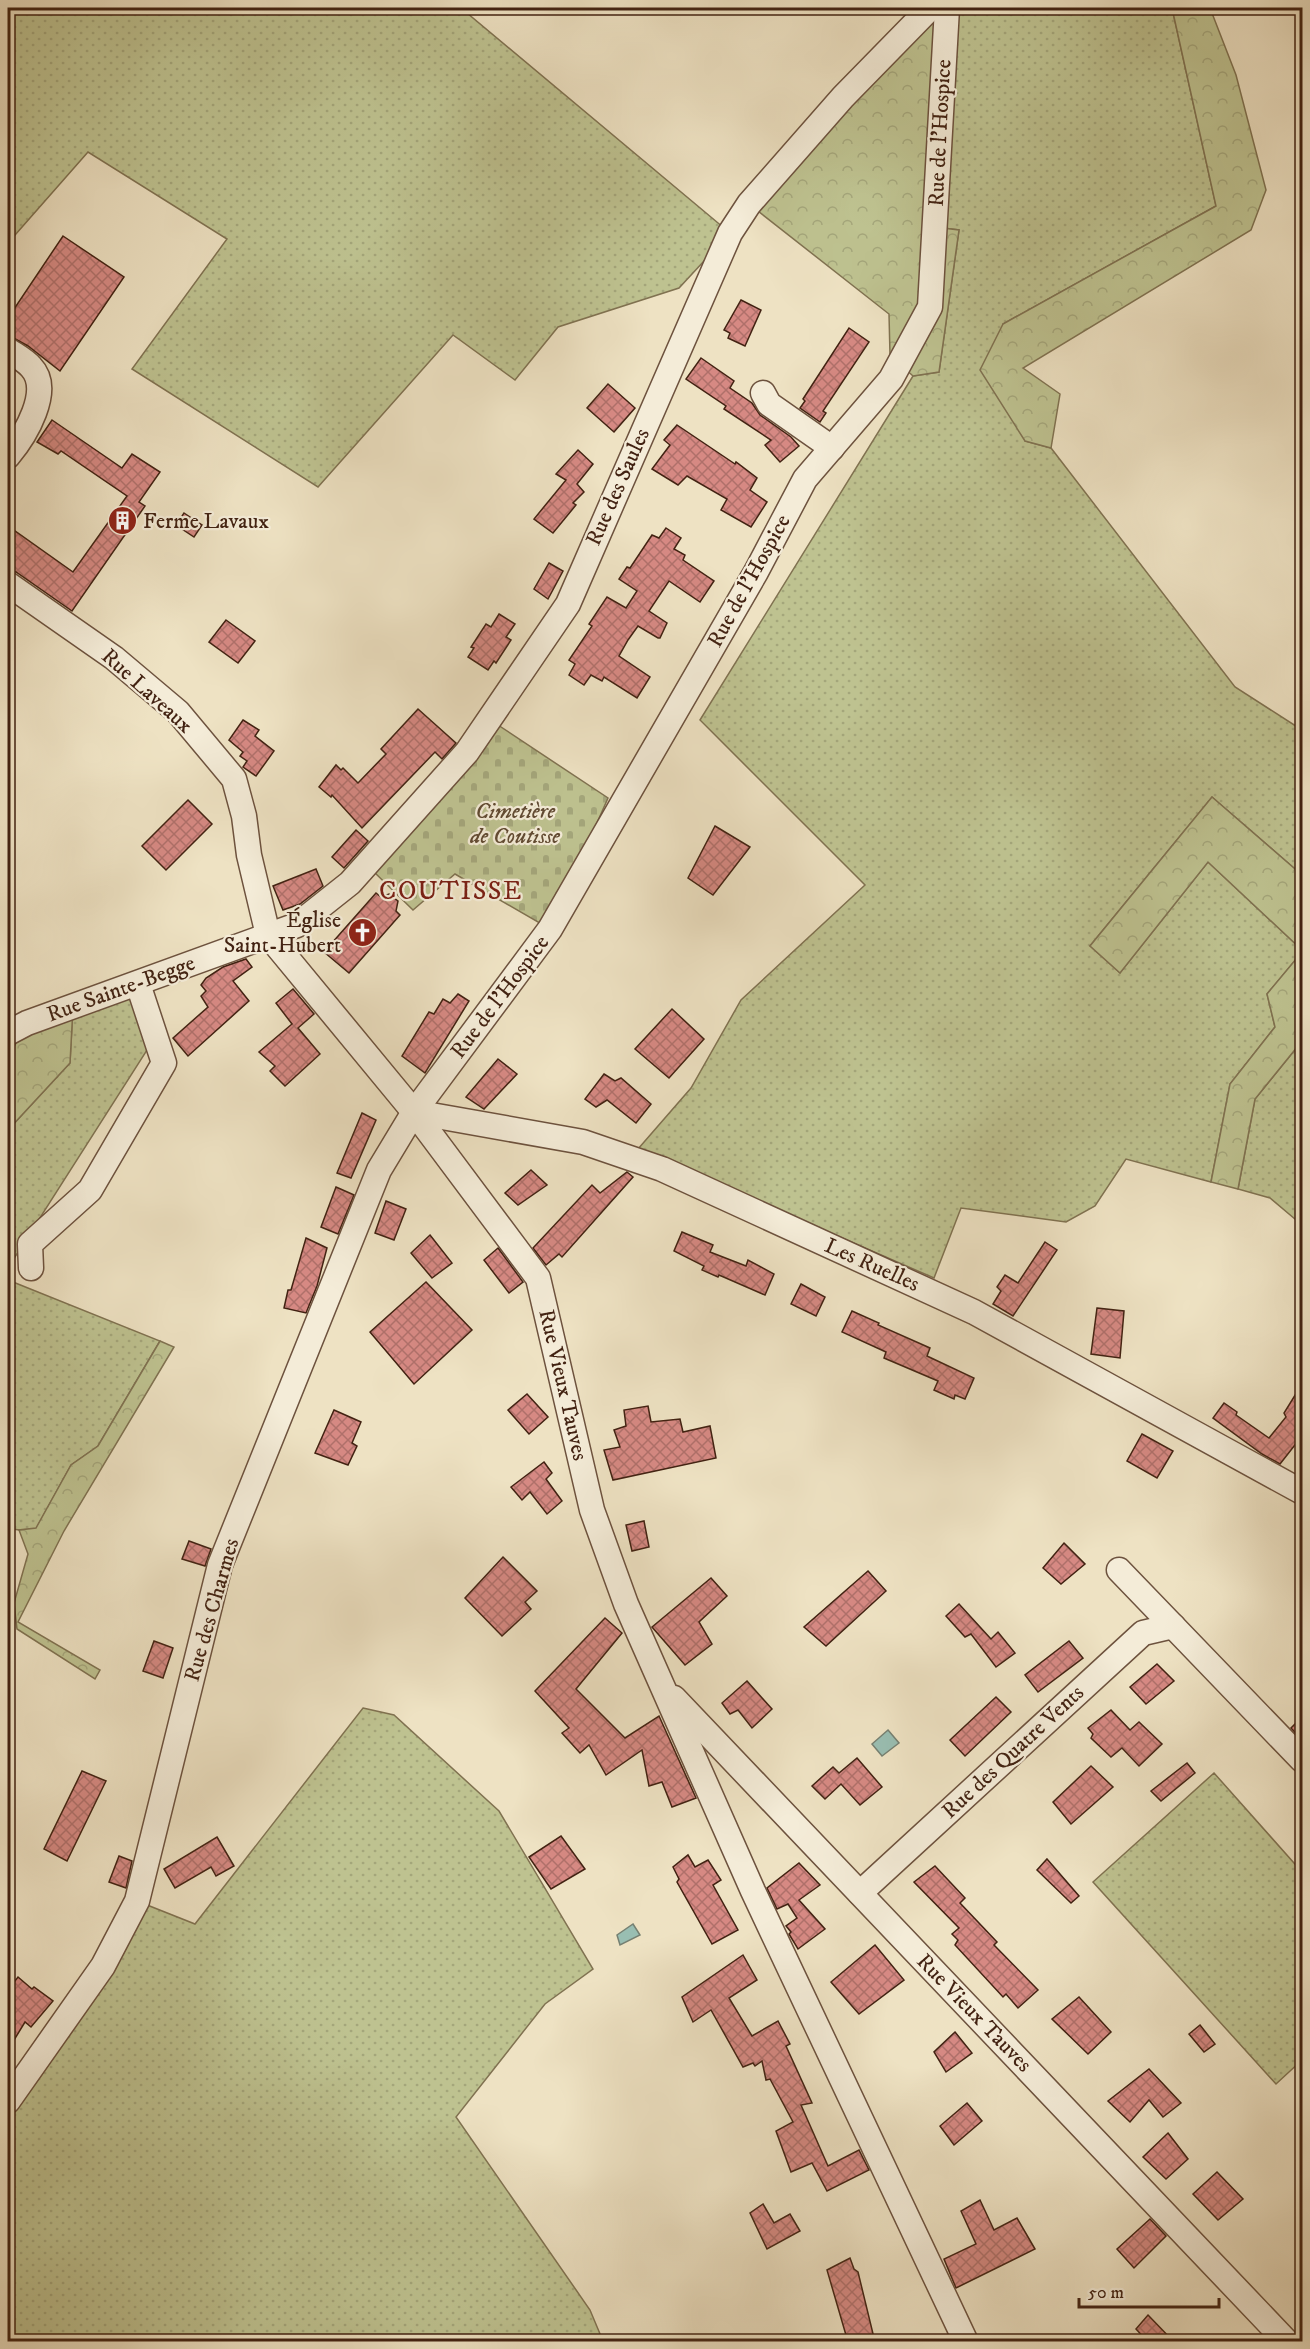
<svg xmlns="http://www.w3.org/2000/svg" width="1310" height="2349" font-family="'IM FELL DW Pica',serif">
  <defs>
    <pattern id="grass-dots" width="8" height="8" patternUnits="userSpaceOnUse" patternTransform="scale(1.5)"><rect width="8" height="8" fill="#bec290"/><path d="M2 2h.1M6 6h.1" fill="none" stroke="#a4a67b" stroke-width="1.8" stroke-linecap="round"/></pattern>
    <pattern id="forest-crowns" width="20" height="18" patternUnits="userSpaceOnUse" patternTransform="scale(1.5)"><rect width="20" height="18" fill="#bec290"/><path d="M2 6a3 3 0 1 1 6 0M12 15a3 3 0 1 1 6 0" fill="none" stroke="#a4a67b"/></pattern>
    <pattern id="cemetery-stones" width="16" height="16" patternUnits="userSpaceOnUse" patternTransform="scale(1.5)"><rect width="16" height="16" fill="#bec290"/><path d="M2 7V4a2 2 0 0 1 4 0v3zM10 15v-3a2 2 0 0 1 4 0v3z" fill="#a4a67b"/></pattern>
    <pattern id="building-cross-hatch" width="8" height="8" patternUnits="userSpaceOnUse" patternTransform="scale(1.5)"><rect width="8" height="8" fill="#d68983"/><path d="M0 0l8 8M0 8l8-8" fill="none" stroke="#af706a"/></pattern>
  </defs>
  <rect width="100%" height="100%" fill="#eee2c3"/>
  <filter id="stains"><feTurbulence type="fractalNoise" baseFrequency=".00333" numOctaves="4"/><feColorMatrix values="0 0 0 0 .2 0 0 0 0 .09 0 0 0 0 .02 0 0 0 .5 -.17"/></filter>
  <radialGradient id="worn" r=".72"><stop offset=".6" stop-color="#630" stop-opacity="0"/><stop offset="1" stop-color="#630" stop-opacity=".3"/></radialGradient>
  <g fill="url(#grass-dots)" stroke="#807251" stroke-width="1.5">
    <path d="M8,8H461L730,233L679,288L558,327L515,380L453,335L318,487L132,369L227,239L88,152L8,243Z"/>
    <path d="M947,8H1172L1216,206L1003,324L1025,441L1051,448L1235,687L1302,730V875L1212,797L1090,946L1120,973L1208,862L1302,950V952L1267,994L1275,1027L1230,1084L1211,1182L1126,1159L1095,1206L1066,1222L961,1208L934,1278L638,1149L691,1088L741,1000L865,885L700,720L913,376L939,372L959,230L934,227Z"/>
    <path d="M129,986L149,1047L8,1268V1130L70,1063L73,1007Z"/>
    <path d="M1302,1041V1225L1270,1198L1238,1189L1255,1099Z"/>
    <path d="M8,1280L160,1341L98,1446L71,1465L36,1529L19,1530L8,1528Z"/>
    <path d="M363,1708L394,1715L499,1811L593,1969L545,2004L456,2117L590,2310L603,2341L8,2342V2101L137,1901L195,1924Z"/>
    <path d="M1214,1773L1302,1872V2060L1276,2084L1093,1882Z"/>
  </g>
  <g fill="url(#forest-crowns)" stroke="#807251" stroke-width="1.5">
    <path d="M940,8L935,227L959,230L939,372L913,376L890,355L889,314L749,204Z"/>
    <path d="M1172,8H1210L1236,75L1266,190L1251,230L1023,368L1060,394L1051,448L1025,441L980,370L1003,324L1216,206Z"/>
    <path d="M1212,797L1302,875V950L1208,862L1120,973L1090,946Z"/>
    <path d="M1302,952V1041L1255,1099L1238,1189L1211,1182L1230,1084L1275,1027L1267,994Z"/>
    <path d="M73,1007L70,1063L8,1130V1058L27,1023Z"/>
    <path d="M160,1341L174,1347L64,1531L18,1622L100,1670L95,1679L17,1629L14,1603L28,1554L19,1530L36,1528L71,1465L98,1446Z"/>
  </g>
  <path fill="url(#cemetery-stones)" stroke="#807251" stroke-width="1.5" d="M498,725L608,798L550,929L455,874L413,910L372,870Z"/>
  <g fill="#99beb2" stroke="#768072" stroke-width="1.5">
    <path d="M888,1730L899,1743L882,1756L872,1744Z"/>
    <path d="M633,1924L640,1935L620,1945L617,1935Z"/>
  </g>
  <g fill="url(#building-cross-hatch)" stroke="#422212" stroke-width="1.5">
    <path d="M63,236L124,277L60,371L28,346L8,335V318Z"/>
    <path d="M741,300L761,310L745,346L728,338L730,333L724,330Z"/>
    <path d="M849,328L869,342L823,411L826,413L820,422L800,408L805,401L803,399Z"/>
    <path d="M701,358L734,381L730,388L752,403L760,415L791,437L799,446L780,462L765,445L771,440L724,409L726,406L686,379Z"/>
    <path d="M608,384L635,408L614,432L587,408Z"/>
    <path d="M52,420L122,468L132,454L160,472L139,502L145,506L72,611L16,572L8,570V526L73,572L127,496L61,451L58,454L37,442Z"/>
    <path d="M677,425L735,464L736,462L757,478L750,490L767,502L751,527L721,510L727,499L687,476L678,485L652,469L670,445L664,440Z"/>
    <path d="M578,450L593,464L577,484L584,492L573,503L576,505L553,533L534,519L566,480L556,474Z"/>
    <path d="M184,513L202,525L194,537L176,525Z"/>
    <path d="M666,528L681,538L674,549L685,555L683,560L714,581L700,602L669,581L649,611L667,623L660,638H658L638,626L628,640L619,656L650,677L637,698L604,677L602,681L591,675L584,685L569,675L575,664L569,660L592,626L589,624L607,597L626,608L637,591L619,579L627,567L630,568L652,535L659,538Z"/>
    <path d="M549,563L563,571L548,599L534,589Z"/>
    <path d="M499,614L515,624L506,637L511,640L496,663L494,661L488,670L468,657L474,648L471,647L486,624L491,627Z"/>
    <path d="M226,620L255,641L238,663L209,642Z"/>
    <path d="M418,709L456,743L442,759L435,752L362,828L332,795L331,797L319,787L336,765L341,770L343,768L358,783L386,754L381,749Z"/>
    <path d="M243,720L259,730L255,736L274,751L256,776L243,767L247,761L240,756L243,752L229,740Z"/>
    <path d="M188,800L212,824L166,870L142,846Z"/>
    <path d="M715,826L750,847L713,895L688,878Z"/>
    <path d="M356,830L368,841L344,868L332,857Z"/>
    <path d="M316,869L323,886L300,904L283,910L273,886Z"/>
    <path d="M376,893L381,897L389,894L398,901L396,911L400,915L349,973L324,952Z"/>
    <path d="M246,959L252,967L233,981L249,1001L188,1056L173,1038L208,1007L201,996L206,991L201,985L206,978L223,967Z"/>
    <path d="M293,989L314,1014L298,1028L320,1054L285,1086L270,1071L275,1066L259,1052L292,1024L276,1003Z"/>
    <path d="M458,994L469,1001L425,1073L402,1056L429,1012L434,1014L443,999L450,1003Z"/>
    <path d="M672,1009L704,1039L669,1078L635,1049Z"/>
    <path d="M498,1059L517,1074L484,1109L466,1097Z"/>
    <path d="M604,1074L615,1081L621,1078L651,1104L636,1123L607,1100L596,1107L585,1099Z"/>
    <path d="M362,1113L376,1120L351,1178L337,1173Z"/>
    <path d="M531,1170L547,1185L518,1205L505,1193Z"/>
    <path d="M627,1172L633,1177L562,1257L559,1254L546,1265L533,1248L592,1185L600,1193Z"/>
    <path d="M336,1187L354,1195L338,1234L321,1227Z"/>
    <path d="M386,1201L406,1209L394,1240L375,1233Z"/>
    <path d="M682,1232L713,1245L710,1252L746,1266L748,1260L774,1274L765,1295L719,1275L718,1277L702,1270L704,1266L674,1251Z"/>
    <path d="M430,1235L452,1263L432,1278L411,1253Z"/>
    <path d="M306,1238L327,1248L317,1286L306,1313L284,1308L288,1290H291Z"/>
    <path d="M1045,1242L1057,1250L1013,1316L993,1304L1001,1291L997,1287L1005,1275L1018,1283Z"/>
    <path d="M498,1248L523,1282L509,1293L484,1260Z"/>
    <path d="M426,1282L472,1330L414,1384L370,1332Z"/>
    <path d="M801,1284L825,1297L816,1316L791,1304Z"/>
    <path d="M1097,1308L1124,1311L1120,1358L1091,1354Z"/>
    <path d="M852,1311L879,1323L878,1325L930,1348L927,1356L974,1378L965,1399L955,1395L954,1399L934,1390L938,1381L884,1358L886,1352L842,1332Z"/>
    <path d="M1302,1384V1436L1280,1464L1262,1454L1213,1418L1224,1403L1237,1412L1236,1415L1269,1438L1286,1417L1284,1413Z"/>
    <path d="M527,1394L548,1417L529,1434L508,1410Z"/>
    <path d="M648,1406L651,1422L680,1419L683,1432L710,1426L716,1458L613,1480L604,1450L620,1447L614,1430L626,1426L624,1410Z"/>
    <path d="M334,1410L361,1422L352,1443L357,1446L348,1465L315,1453Z"/>
    <path d="M1142,1434L1173,1451L1157,1478L1127,1461Z"/>
    <path d="M544,1462L552,1473L546,1479L562,1501L547,1514L530,1492L522,1500L511,1487Z"/>
    <path d="M644,1521L649,1547L632,1551L626,1525Z"/>
    <path d="M189,1541L211,1549L205,1566L182,1559Z"/>
    <path d="M1064,1543L1085,1564L1061,1584L1043,1568Z"/>
    <path d="M503,1557L537,1591L525,1602L531,1609L502,1636L465,1598Z"/>
    <path d="M868,1571L886,1591L826,1646L804,1627Z"/>
    <path d="M711,1578L727,1596L699,1622L712,1644L685,1665L652,1627Z"/>
    <path d="M959,1604L991,1639L998,1632L1015,1653L996,1667L971,1634L965,1637L946,1616Z"/>
    <path d="M605,1618L622,1633L576,1689L625,1738L659,1716L696,1798L672,1807L662,1782L649,1786L642,1750L606,1775L589,1745L580,1753L562,1733L569,1728L535,1691Z"/>
    <path d="M154,1641L173,1648L163,1678L143,1671Z"/>
    <path d="M1069,1641L1083,1658L1038,1692L1025,1675Z"/>
    <path d="M1157,1664L1174,1681L1146,1704L1130,1687Z"/>
    <path d="M747,1681L772,1709L752,1728L738,1710L730,1714L722,1703Z"/>
    <path d="M996,1697L1011,1712L965,1756L950,1740Z"/>
    <path d="M1111,1710L1130,1730L1139,1722L1162,1744L1139,1766L1122,1748L1111,1757L1091,1738L1093,1734L1088,1728Z"/>
    <path d="M1302,1717V1740L1291,1728Z"/>
    <path d="M857,1758L882,1787L860,1805L841,1784L825,1799L812,1786L833,1767L839,1773Z"/>
    <path d="M1187,1763L1195,1773L1161,1801L1151,1791Z"/>
    <path d="M1091,1766L1113,1787L1071,1824L1053,1802Z"/>
    <path d="M82,1771L106,1781L67,1861L44,1849Z"/>
    <path d="M561,1836L585,1869L551,1889L529,1857Z"/>
    <path d="M217,1837L234,1866L216,1876L211,1867L175,1888L164,1869Z"/>
    <path d="M688,1855L695,1867L708,1860L721,1880L713,1885L738,1930L712,1944L677,1882L679,1879L673,1867Z"/>
    <path d="M119,1856L132,1861L126,1888L109,1882Z"/>
    <path d="M1047,1859L1079,1896L1071,1903L1037,1870Z"/>
    <path d="M799,1863L820,1885L799,1900L825,1929L798,1949L789,1934L791,1932L786,1926L797,1918L788,1904L777,1909L767,1888Z"/>
    <path d="M935,1866L965,1898L960,1903L997,1942L994,1945L1038,1990L1018,2008L1006,1994L1003,1997L955,1945L958,1940L952,1934L959,1928L914,1882Z"/>
    <path d="M875,1945L904,1980L859,2014L831,1982Z"/>
    <path d="M743,1955L757,1980L729,1998L752,2036L778,2021L790,2044L786,2046L812,2103L801,2105L828,2166L859,2150L869,2170L827,2191L812,2163L791,2172L776,2131L793,2122L770,2079L766,2080L762,2061L755,2066L753,2063L743,2067L711,2010L693,2022L682,1997Z"/>
    <path d="M18,1977L32,1989L34,1987L53,2001L31,2027L25,2022L8,2050V1990Z"/>
    <path d="M1079,1997L1111,2032L1088,2054L1052,2019Z"/>
    <path d="M1200,2025L1215,2044L1204,2052L1189,2034Z"/>
    <path d="M955,2032L972,2053L946,2072L934,2052Z"/>
    <path d="M1149,2069L1181,2103L1163,2117L1149,2100L1130,2122L1108,2101Z"/>
    <path d="M967,2103L982,2121L954,2145L940,2126Z"/>
    <path d="M1168,2133L1188,2159L1166,2179L1143,2157Z"/>
    <path d="M1217,2172L1243,2199L1218,2220L1193,2194Z"/>
    <path d="M980,2200L994,2230L1017,2218L1035,2249L956,2288L944,2259L976,2244L961,2211Z"/>
    <path d="M763,2204L774,2223L790,2214L800,2231L767,2249L750,2213Z"/>
    <path d="M1150,2219L1166,2236L1134,2268L1117,2249Z"/>
    <path d="M850,2258L854,2269L858,2272L875,2342H848L827,2270Z"/>
    <path d="M1148,2315L1174,2342H1148L1136,2329Z"/>
  </g>
  <g fill="none" stroke-linecap="round" stroke-linejoin="round">
    <defs>
      <g id="minor">
        <path d="M8,350C15,355 25,360 31,367C53,390 25,436 8,456"/>
        <path d="M763,393L769,404L832,448"/>
        <path d="M8,584L114,658L178,712L234,779L244,816L249,855L268,935L414,1112L538,1278L592,1510L626,1604L753,1891L966,2342"/>
        <path d="M8,1033L27,1023L297,925L350,883L467,752L568,604L730,233L749,204L843,97L930,8"/>
        <path d="M414,1112L583,1142L662,1169L974,1312L1302,1492"/>
        <path d="M31,1268L30,1244L90,1190L164,1063L138,984"/>
        <path d="M1119,1570L1302,1760"/>
        <path d="M674,1698L1287,2342"/>
        <path d="M860,1893L1143,1633L1173,1626"/>
        <path d="M8,2101L103,1966L137,1901L220,1565L379,1170L414,1112L550,929L756,572L805,479L891,379L930,307L947,8"/>
      </g>
    </defs>
    <use href="#minor" stroke="#6d523e" stroke-width="27"/>
    <use href="#minor" stroke="#f4ecd8" stroke-width="24"/>
  </g>
  <defs>
    <symbol id="building-disc" viewBox="-11 -11 22 22"><circle r="9.5" fill="#8f2418" stroke="#f4ecd8"/><path d="M-4-6H4V6H1V3H-1V6H-4ZM-2.5-4.3h1.7v1.8h-1.7ZM.8-4.3h1.7v1.8H.8ZM-2.5-1h1.7V.8h-1.7ZM.8-1h1.7V.8H.8Z" fill="#fff"/></symbol>
    <symbol id="church-disc" viewBox="-11 -11 22 22"><circle r="9.5" fill="#8f2418" stroke="#f4ecd8"/><path d="M-1.2-6h2.4v3.5h3.3v2.4h-3.3V6h-2.4V-.1h-3.3v-2.4h3.3Z" fill="#fff"/></symbol>
  </defs>
  <g fill-rule="evenodd">
    <use href="#building-disc" x="106" y="504" width="33" height="33"/>
    <use href="#church-disc" x="346" y="916" width="33" height="33"/>
  </g>
  <g text-anchor="middle" dominant-baseline="central" stroke-width="4.5" stroke-linejoin="round" paint-order="stroke">
    <g font-size="22" fill="#422212" stroke="#f4ecd8">
      <text transform="translate(940 133) rotate(-87)">Rue de l'Hospice</text>
      <text transform="translate(618 487) rotate(-66)">Rue des Saules</text>
      <text transform="translate(749 581) rotate(-61)">Rue de l'Hospice</text>
      <text transform="translate(147 691) rotate(42)">Rue Laveaux</text>
      <text transform="translate(121 989) rotate(-20)">Rue Sainte-Begge</text>
      <text transform="translate(500 997) rotate(-53)">Rue de l'Hospice</text>
      <text transform="translate(872 1265) rotate(24)">Les Ruelles</text>
      <text transform="translate(563 1385) rotate(77)">Rue Vieux Tauves</text>
      <text transform="translate(212 1610) rotate(-74)">Rue des Charmes</text>
      <text transform="translate(1013 1752) rotate(-43)">Rue des Quatre Vents</text>
      <text transform="translate(974 2013) rotate(46)">Rue Vieux Tauves</text>
    </g>
    <g font-size="22" fill="#422212" stroke="#f4ecd8" text-anchor="start">
      <text x="143" y="521">Ferme Lavaux</text>
      <text x="341" y="920" text-anchor="end">Église<tspan x="341" dy="25">Saint-Hubert</tspan></text>
    </g>
    <g font-size="22" font-style="italic" fill="#614a32" stroke="#f4ecd8">
      <text x="515" y="811">Cimetière<tspan x="515" dy="25">de Coutisse</tspan></text>
    </g>
    <g font-size="26" letter-spacing="1.5" fill="#7a1f14" stroke="#f4ecd8">
      <text x="451" y="891">COUTISSE</text>
    </g>
  </g>
  <rect width="1310" height="2349" fill="none" stroke="#eee2c3" stroke-width="30"/>
  <rect x="9" y="9" width="1292" height="2331" fill="none" stroke="#422212" stroke-width="3"/>
  <rect x="15" y="15" width="1280" height="2319" fill="none" stroke="#422212" stroke-width="1.5"/>
  <path d="M1079 2298v9h140v-9" fill="none" stroke="#422212" stroke-width="3"/>
  <text x="1088" y="2298" font-size="18" fill="#422212" stroke="#f4ecd8" stroke-width="4.5" paint-order="stroke">50 m</text>
  <rect width="100%" height="100%" filter="url(#stains)"/>
  <rect width="100%" height="100%" fill="url(#worn)"/>
</svg>
